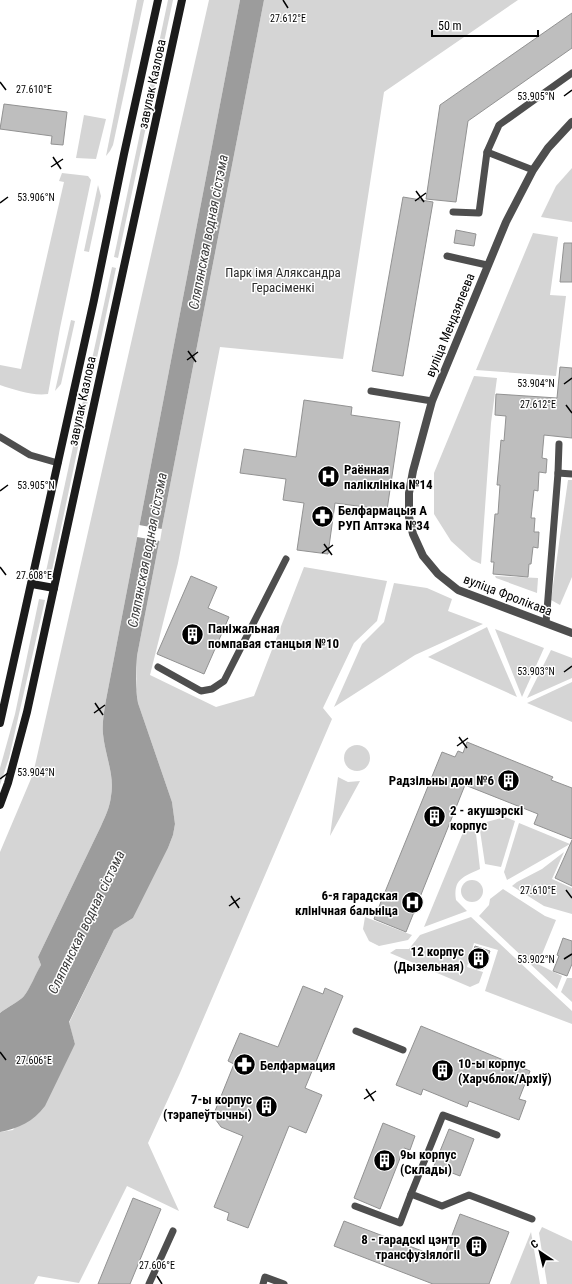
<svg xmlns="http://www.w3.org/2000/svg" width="572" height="1284" font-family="'Roboto Condensed',sans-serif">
  <rect width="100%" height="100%" fill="#fff"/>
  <g fill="#d5d5d5">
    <path d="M137,0H144L113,145L110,151L106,156Z"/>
    <path d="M168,0H173L118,258L114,257Z"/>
    <path d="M209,0H240L106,700C104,712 102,723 103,734C105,755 115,776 111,796C110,807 105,817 101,826L38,957L41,965C36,975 31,987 24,996C20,1001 6,1008 0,1013V852L33,774Z"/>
    <path d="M264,0H518L384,92L343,359L220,347L178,563L150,675L216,707L254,696L304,567L387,581L377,621L354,643L323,708L332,719L180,1073L148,1143L179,1211L127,1186L79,1283L38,1276L34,1284H0V1132L13,1130L75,1044L69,1023L114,930L133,918L168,848L173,835L175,824L172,802L138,703L136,690L137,656Z"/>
    <path d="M84,115L106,119L96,159L76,158Z"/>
    <path d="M572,168V222L541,217L556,186Z"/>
    <path d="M62,173L88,176L91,180L60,328L48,394C32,396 15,390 0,385V365L21,369L64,182L59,181Z"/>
    <path d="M98,185L101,196L89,252L84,251Z"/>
    <path d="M533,233L558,237L550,295L566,296L556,376L476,370Z"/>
    <path d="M112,267L116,268L51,575L48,580L46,579L45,576Z"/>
    <path d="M71,320L75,321L61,384L55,391Z"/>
    <path d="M474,376L497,378L491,423L481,564L472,560L451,541L434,514V473Z"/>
    <path d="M568,480H572V577L560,605L551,600Z"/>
    <path d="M495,576L538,578L537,593L496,578Z"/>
    <path d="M394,583L427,588L452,599L448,611L483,624L415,655L334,707L362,644L384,622Z"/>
    <path d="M39,599L45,600L9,758L0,785V768L15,714Z"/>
    <path d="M487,627L517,697L428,657Z"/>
    <path d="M495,629L544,648L522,697Z"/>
    <path d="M551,650L572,658V678L527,698Z"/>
    <path d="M572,682V722L527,703Z"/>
    <circle cx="357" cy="758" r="13"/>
    <path d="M338,777L348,782L360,781L330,836Z"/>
    <path d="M505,817L515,821L501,867L485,864L479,824Z"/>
    <path d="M519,823L570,844L507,880L504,872Z"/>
    <path d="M475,825L480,869C463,877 453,879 456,900L467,911L424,927L464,830Z"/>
    <path d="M564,852L552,879L572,888V914L544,906L512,886L517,882L542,869Z"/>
    <circle cx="472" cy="891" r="11"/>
    <path d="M503,889L545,916L556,920L538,964L562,976L557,989L479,916L489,905L490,899Z"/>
    <path d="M365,917L412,935L408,940L379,946L369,941L363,929Z"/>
    <path d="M471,917L572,1011V1024L485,991L498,950L474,943L467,967L483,972L479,983L470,987L390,953L396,949H409L420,935Z"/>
    <path d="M567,978H572V1002L561,992Z"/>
    <path d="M542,1227L572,1241V1284H547L539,1233Z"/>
    <path d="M531,1232L540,1284H510Z"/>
  </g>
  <path fill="#9c9c9c" d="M240,0H264L137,656C136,672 135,687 138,703L172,802L175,824L173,835L168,848L133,918L114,930L69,1022L75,1044L45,1106C33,1122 19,1128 0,1132V1013C6,1008 20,1001 24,996C31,987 35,975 41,965L38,957L101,826C105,817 110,807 111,796C115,776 105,755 103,734C102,723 104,712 106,700Z"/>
  <path fill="#fff" d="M139,525L162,529L160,541L137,537Z"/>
  <g fill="#bebebe" stroke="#929292">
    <path d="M572,13V48L468,121L456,202L426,199L440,105Z"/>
    <path d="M4,104L67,112L63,145L51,144L52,136L0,129Z"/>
    <path d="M403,197L433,202L403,376L372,371Z"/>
    <path d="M456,230L476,234L474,246L454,243Z"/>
    <path d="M564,243H572V282H560Z"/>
    <path d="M560,367L572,368V438L544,435L542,458L547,459L546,473L539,472L538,491L534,490L531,518H535L534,532H539L538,548L533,547L531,564H529L528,577L493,574L494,562H491L495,514H498L500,485H497L499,463L501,440L504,441L506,416L495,415L496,394L557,398Z"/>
    <path d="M304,400L352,407L351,415L400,422L387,510L335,503L328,554L297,550L304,503L283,500L286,479L240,473L244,449L296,457Z"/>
    <path d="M191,576L217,587L208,608L229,617L204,674L157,654Z"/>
    <path d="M467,742L553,777L551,780L572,788V839L534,824L538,814L465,785L406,932L374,919L442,752L455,757L458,751L463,753Z"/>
    <path d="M572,840V886L555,878Z"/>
    <path d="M563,938L572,941V964L567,976L553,971L559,956L557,955Z"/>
    <path d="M475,946L490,951L483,969L469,964Z"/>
    <path d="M303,986L323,994L325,988L343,996L305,1088L322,1095L306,1133L289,1126L248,1228L227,1220L229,1213L214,1207L243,1136L221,1127L213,1116L234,1064L228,1061L240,1033L278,1047Z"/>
    <path d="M421,1026L530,1071L519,1099L526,1101L519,1120L469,1101L467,1107L423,1089L421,1095L396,1085Z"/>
    <path d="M383,1123L415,1136L410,1150L404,1148L380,1209L354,1198Z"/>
    <path d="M449,1129L474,1139L460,1176L434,1166Z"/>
    <path d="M133,1198L161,1209L130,1284H98Z"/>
    <path d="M460,1214L509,1232L489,1284H433L334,1246L344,1221L443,1259Z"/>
  </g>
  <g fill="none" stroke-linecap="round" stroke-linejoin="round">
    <g stroke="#4e4e4e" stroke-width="7">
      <path d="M487,152L533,170"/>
      <path d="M453,212L479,213L487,152L499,125L572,73"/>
      <path d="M447,256L487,265"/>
      <path d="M371,391L432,401"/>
      <path d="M0,437L30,455L58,463"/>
      <path d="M558,473L559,444"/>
      <path d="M546,623L558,473L572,474"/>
      <path d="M158,667L201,691L212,689L224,681L286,559"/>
      <path d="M356,1031L403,1050"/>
      <path d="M497,1135L443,1115L411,1194L442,1206L469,1195L532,1219"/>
      <path d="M355,1206L400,1223L411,1194"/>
      <path d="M149,1284L173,1231"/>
      <path d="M263,1284L265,1277L284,1284"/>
    </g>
    <path stroke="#4e4e4e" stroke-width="8" d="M572,122L548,148L533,170L506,222L432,401L413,471L409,493V517L413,534L423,556L438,574L458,590L572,633"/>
    <g stroke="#1b1b1b" stroke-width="8">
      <path d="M32,584L54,588"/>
      <path d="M0,723L94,300L124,154L158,0"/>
      <path d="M0,805L8,783L27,712L182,0"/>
    </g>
  </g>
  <path fill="none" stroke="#000" stroke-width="1.5" d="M283,0L288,8M0,82L6,90M564,96L572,90M53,157L61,169M51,167L63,159M416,191L424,202M415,201L426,193M0,203L8,197M188,351L196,362M187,360L198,352M564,384L572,378M566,405L572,413M0,491L8,485M324,544L332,555M322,553L333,545M0,567L6,575M564,672L572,666M95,703L103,715M94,713L105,705M459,737L467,748M457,746L468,738M0,779L8,773M566,890L572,898M231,896L239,908M229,906L240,898M564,959L572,954M0,1052L6,1060M366,1089L374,1101M364,1099L376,1091M157,1276L162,1284"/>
  <defs>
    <symbol id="hospital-disc" viewBox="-11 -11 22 22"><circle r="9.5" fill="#000" stroke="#fff"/><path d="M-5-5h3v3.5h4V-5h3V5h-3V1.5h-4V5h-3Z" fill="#fff"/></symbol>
    <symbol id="pharmacy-disc" viewBox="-11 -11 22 22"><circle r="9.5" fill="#000" stroke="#fff"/><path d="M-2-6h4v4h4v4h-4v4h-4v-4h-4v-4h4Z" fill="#fff"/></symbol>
    <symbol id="building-disc" viewBox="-11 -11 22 22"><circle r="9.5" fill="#000" stroke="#fff"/><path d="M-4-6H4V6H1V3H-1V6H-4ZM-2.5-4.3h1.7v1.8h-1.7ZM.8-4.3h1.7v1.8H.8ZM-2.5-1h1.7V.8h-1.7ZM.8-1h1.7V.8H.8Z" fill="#fff"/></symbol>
  </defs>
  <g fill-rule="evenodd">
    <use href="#hospital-disc" x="316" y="464" width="25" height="25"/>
    <use href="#pharmacy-disc" x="310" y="504" width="25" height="25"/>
    <use href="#building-disc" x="180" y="622" width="25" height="25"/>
    <use href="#building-disc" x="496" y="768" width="25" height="25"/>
    <use href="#building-disc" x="422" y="804" width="25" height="25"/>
    <use href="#hospital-disc" x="400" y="890" width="25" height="25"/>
    <use href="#building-disc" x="466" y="946" width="25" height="25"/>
    <use href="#pharmacy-disc" x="232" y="1052" width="25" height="25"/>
    <use href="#building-disc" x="430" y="1058" width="25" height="25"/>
    <use href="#building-disc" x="254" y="1094" width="25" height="25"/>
    <use href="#building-disc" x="372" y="1148" width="25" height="25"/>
    <use href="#building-disc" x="464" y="1234" width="25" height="25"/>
  </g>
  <g text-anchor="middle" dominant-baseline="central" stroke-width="3" stroke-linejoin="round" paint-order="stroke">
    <g font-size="13" fill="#000" stroke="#fff">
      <text transform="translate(152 84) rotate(-78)">завулак Казлова</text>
      <text transform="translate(450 325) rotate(-68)">вуліца Мендзялеева</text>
      <text transform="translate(82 401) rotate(-78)">завулак Казлова</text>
      <text transform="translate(508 595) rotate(21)">вуліца Фролікава</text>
    </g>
    <g font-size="13" fill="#2c2c2c" stroke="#fff">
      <text x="283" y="272">Парк імя Аляксандра<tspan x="283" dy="15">Герасіменкі</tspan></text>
    </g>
    <g font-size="13" font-weight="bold" fill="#000" stroke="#fff" text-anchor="start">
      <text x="344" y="469">Раённая<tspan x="344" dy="15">паліклініка №14</tspan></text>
      <text x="338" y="510">Белфармацыя А<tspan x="338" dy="15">РУП Аптэка №34</tspan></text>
      <text x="208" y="628">Паніжальная<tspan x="208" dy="15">помпавая станцыя №10</tspan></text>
      <text x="494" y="780" text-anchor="end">Радзільны дом №6</text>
      <text x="450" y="810">2 - акушэрскі<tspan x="450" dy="15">корпус</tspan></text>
      <text x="398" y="895" text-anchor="end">6-я гарадская<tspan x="398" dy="15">клінічная бальніца</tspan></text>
      <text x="464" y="951" text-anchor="end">12 корпус<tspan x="464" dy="15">(Дызельная)</tspan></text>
      <text x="458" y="1063">10-ы корпус<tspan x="458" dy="15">(Харчблок/Архіў)</tspan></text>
      <text x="260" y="1065">Белфармация</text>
      <text x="252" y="1099" text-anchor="end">7-ы корпус<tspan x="252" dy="15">(тэрапеўтычны)</tspan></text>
      <text x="400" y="1154">9ы корпус<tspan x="400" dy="15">(Склады)</tspan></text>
      <text x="460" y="1239" text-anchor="end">8 - гарадскі цэнтр<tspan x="460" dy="15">трансфузіялогіі</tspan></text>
    </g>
    <g font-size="14" font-style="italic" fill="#3d3d3d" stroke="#fff">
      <text transform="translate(208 232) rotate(-79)">Сляпянская водная сістэма</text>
      <text transform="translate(147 550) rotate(-79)">Сляпянская водная сістэма</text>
      <text transform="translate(86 922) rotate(-64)">Сляпянская водная сістэма</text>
    </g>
  </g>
  <g font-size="10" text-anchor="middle" fill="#000" stroke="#fff" stroke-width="3" stroke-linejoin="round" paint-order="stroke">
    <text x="288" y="22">27.612°E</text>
    <text x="34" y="93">27.610°E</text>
    <text x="536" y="100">53.905°N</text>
    <text x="36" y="201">53.906°N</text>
    <text x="536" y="387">53.904°N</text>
    <text x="538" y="408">27.612°E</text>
    <text x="36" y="489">53.905°N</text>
    <text x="34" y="579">27.608°E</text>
    <text x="536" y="675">53.903°N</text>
    <text x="36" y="776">53.904°N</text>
    <text x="538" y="894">27.610°E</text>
    <text x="536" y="963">53.902°N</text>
    <text x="34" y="1064">27.606°E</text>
    <text x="157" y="1269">27.606°E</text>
  </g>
  <g transform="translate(540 1252) rotate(325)" stroke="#ffffff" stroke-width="3" paint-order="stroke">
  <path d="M0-3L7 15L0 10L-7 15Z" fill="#000000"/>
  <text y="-6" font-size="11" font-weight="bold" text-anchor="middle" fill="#000000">С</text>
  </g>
  <path d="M432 30v6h106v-6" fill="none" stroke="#000000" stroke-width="2"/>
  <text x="438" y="30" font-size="12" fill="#000000" stroke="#ffffff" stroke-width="3" paint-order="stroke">50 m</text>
</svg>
